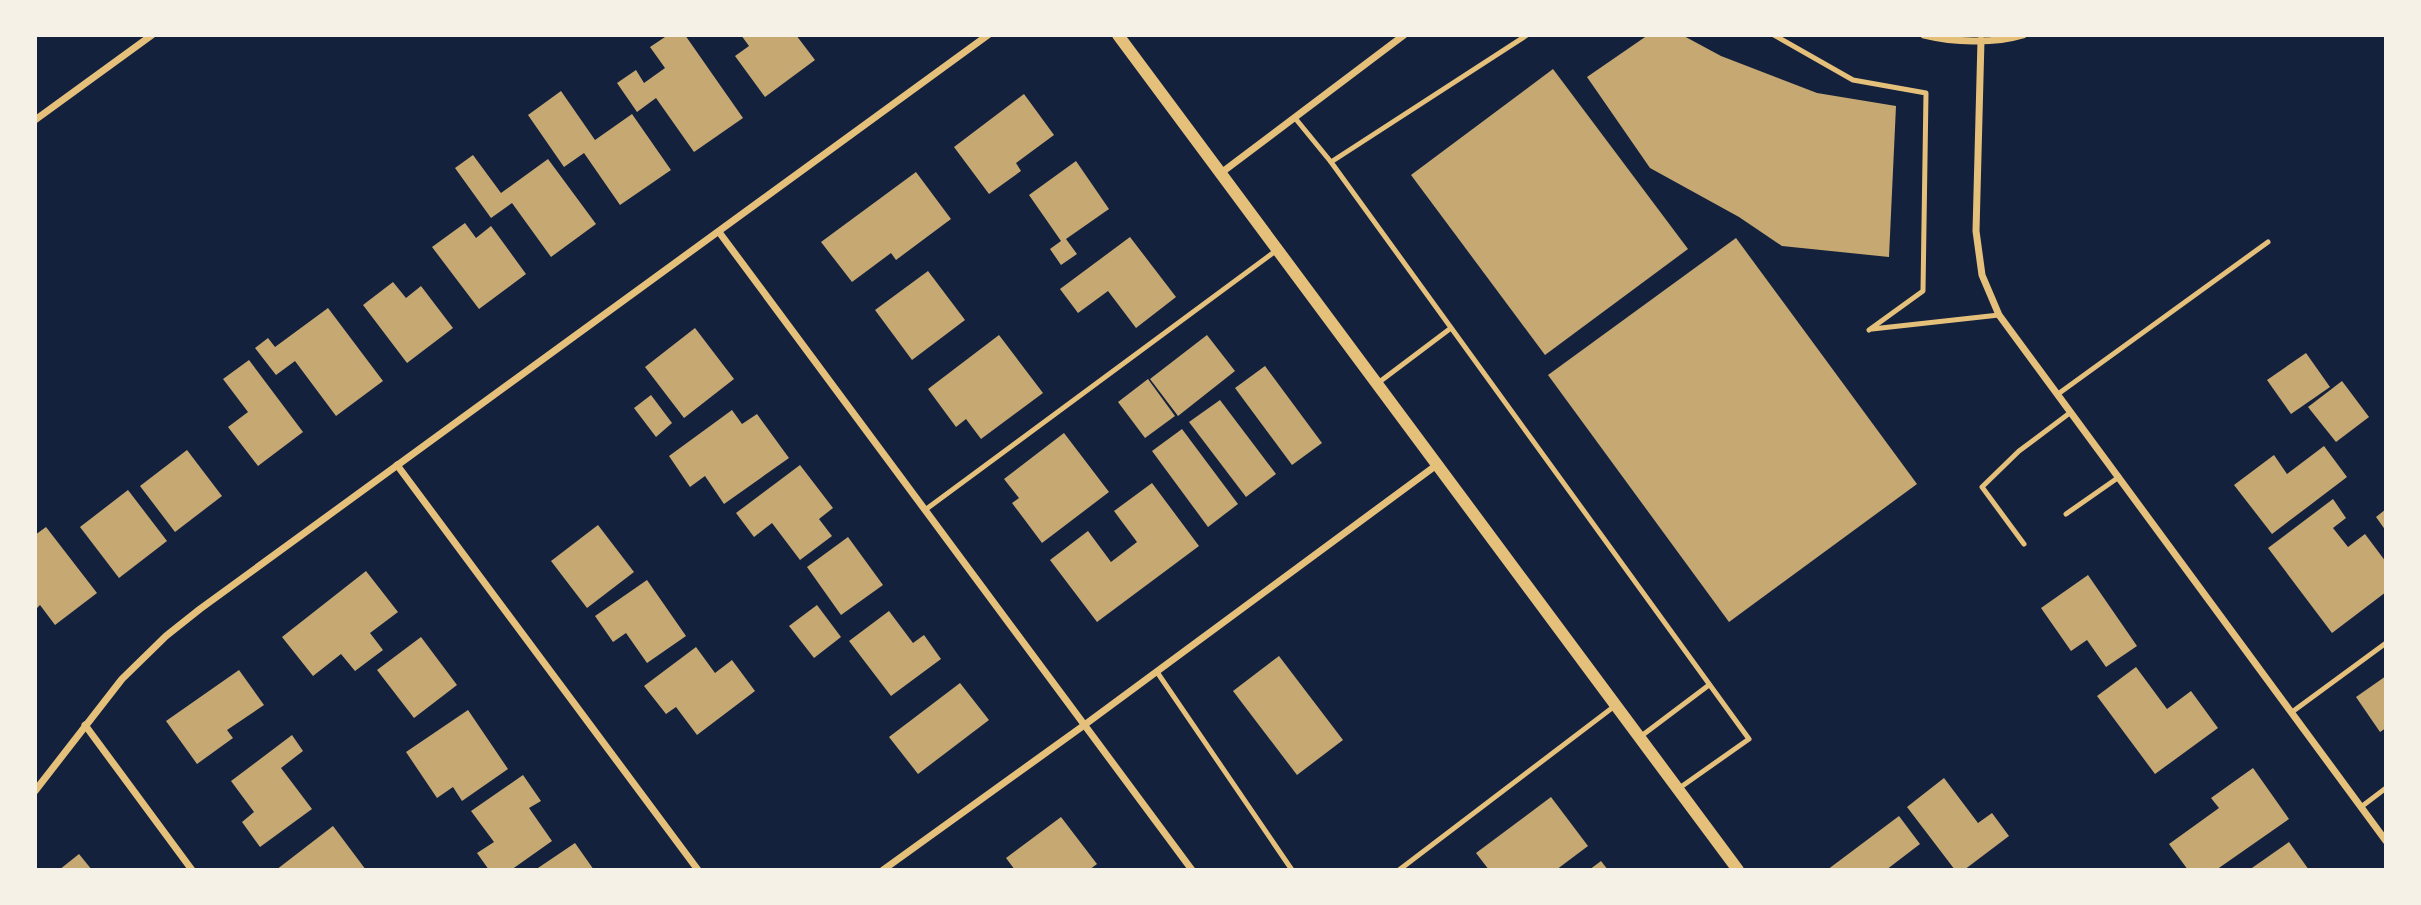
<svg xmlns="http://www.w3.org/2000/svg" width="2421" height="905" font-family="Barlow,sans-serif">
  <rect width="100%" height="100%" fill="#14213d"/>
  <g fill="#c6a872">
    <path d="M668,35H685L743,118L694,152L656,98L637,112L617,83L636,70L644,83L665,68L650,47Z"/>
    <path d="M741,35H796L815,60L765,97L735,56L749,46Z"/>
    <path d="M1648,35H1682L1721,56L1817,93L1896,106L1889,257L1782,246L1739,217L1650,168L1587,77Z"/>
    <path d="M1553,69L1688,249L1545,355L1411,175Z"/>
    <path d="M561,91L595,140L632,114L671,170L620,205L584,153L564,167L528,115Z"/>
    <path d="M1024,94L1054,135L1016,163L1021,171L989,194L954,147Z"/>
    <path d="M473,155L501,193L548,159L596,224L551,257L512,203L491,218L455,168Z"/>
    <path d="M1076,161L1109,209L1066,239L1077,254L1061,265L1050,249L1061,241L1029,195Z"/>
    <path d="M916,172L951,219L896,260L891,253L852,282L821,242Z"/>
    <path d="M465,223L476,238L491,226L526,274L479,309L432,247Z"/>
    <path d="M1130,237L1176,297L1136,328L1108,291L1078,313L1060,289Z"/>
    <path d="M1736,238L1917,484L1729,622L1548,375Z"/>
    <path d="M928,271L965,320L912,360L875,310Z"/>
    <path d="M393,282L406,298L421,286L453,328L407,363L363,305Z"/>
    <path d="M328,308L383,381L336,416L295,361L276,375L255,348L268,338L275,347Z"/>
    <path d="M695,328L734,379L684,418L645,367Z"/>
    <path d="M999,335L1043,393L981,439L966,419L956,427L928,389Z"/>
    <path d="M1207,335L1235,371L1178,416L1150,379Z"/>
    <path d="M2306,353L2330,387L2291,414L2267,380Z"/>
    <path d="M249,360L303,432L258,466L228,427L248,412L223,379Z"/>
    <path d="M1265,366L1322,443L1292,465L1235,388Z"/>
    <path d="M1148,379L1175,416L1145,438L1118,402Z"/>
    <path d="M2342,381L2369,417L2336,442L2308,407Z"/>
    <path d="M651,395L672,423L656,437L634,408Z"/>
    <path d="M1220,400L1276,474L1246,497L1189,422Z"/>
    <path d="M732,410L742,424L757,414L789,458L724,504L705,476L690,487L669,456Z"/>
    <path d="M1182,429L1238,504L1208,527L1152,451Z"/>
    <path d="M1064,433L1109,492L1042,543L1012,503L1019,498L1004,479Z"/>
    <path d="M2324,446L2347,477L2272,534L2234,485L2274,455L2287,474Z"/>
    <path d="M187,450L222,496L175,532L140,486Z"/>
    <path d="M800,465L833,508L819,519L832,536L800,560L772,523L754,537L736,513Z"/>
    <path d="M1152,483L1199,546L1097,622L1050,560L1088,531L1111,562L1137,542L1114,511Z"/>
    <path d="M128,490L167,541L119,578L80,527Z"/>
    <path d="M2333,499L2346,518L2333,528L2348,547L2365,534L2386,562V592L2332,633L2268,548Z"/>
    <path d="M2386,509V531L2376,517Z"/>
    <path d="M598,525L634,572L587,608L551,561Z"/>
    <path d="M46,527L97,593L55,625L40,605L35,610V535Z"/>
    <path d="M848,537L883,585L841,615L807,567Z"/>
    <path d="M366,571L398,612L370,633L383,650L355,671L341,654L313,676L282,637Z"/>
    <path d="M2088,575L2137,646L2106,667L2087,640L2071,651L2041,608Z"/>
    <path d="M647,580L686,636L647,663L626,633L613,642L595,616Z"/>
    <path d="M817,605L841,637L814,658L789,626Z"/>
    <path d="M889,611L913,643L924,635L941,659L891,696L849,641Z"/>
    <path d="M421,637L457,685L414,718L377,670Z"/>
    <path d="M696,647L715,673L732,660L755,691L697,735L676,707L666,714L644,686Z"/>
    <path d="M1279,656L1343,740L1297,775L1233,691Z"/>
    <path d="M2136,667L2167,709L2191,691L2218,728L2155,774L2097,696Z"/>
    <path d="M239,670L264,705L227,730L233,738L197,764L166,721Z"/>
    <path d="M2386,676V728L2380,732L2356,697Z"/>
    <path d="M960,683L989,720L918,774L889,737Z"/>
    <path d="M468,710L508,769L462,801L453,787L437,798L406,752Z"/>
    <path d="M292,735L303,751L281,768L312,809L260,847L242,822L254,812L231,781Z"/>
    <path d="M2253,768L2289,819L2216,870H2188L2169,844L2219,808L2211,798Z"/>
    <path d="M523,775L541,801L529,808L552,841L511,870H489L477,853L494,842L471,811Z"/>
    <path d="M1944,778L1978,823L1992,813L2009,836L1964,870H1955L1907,807Z"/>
    <path d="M1551,797L1588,846L1556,870H1489L1476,853Z"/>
    <path d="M1899,816L1920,844L1886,870H1827Z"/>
    <path d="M1061,817L1097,864L1089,870H1015L1006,858Z"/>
    <path d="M333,826L366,870H276Z"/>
    <path d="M2289,842L2309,870H2249Z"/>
    <path d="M575,843L594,870H535Z"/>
    <path d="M79,854L92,870H59Z"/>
    <path d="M1601,861L1608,870H1589Z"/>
  </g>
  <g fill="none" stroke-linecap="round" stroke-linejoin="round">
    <g stroke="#e5c07b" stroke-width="5">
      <path d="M1527,35L1331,162L1749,739L1678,789"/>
      <path d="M1774,35L1853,80L1926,93L1923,291L1869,330"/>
      <path d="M1295,118L1331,162"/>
      <path d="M1872,329L1999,315"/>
      <path d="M1378,383L1451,328"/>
      <path d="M2058,394L2268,242"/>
      <path d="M925,510L1277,250"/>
      <path d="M2066,514L2119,477"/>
      <path d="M2024,544L1982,487L2019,451L2071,412"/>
      <path d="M1157,672L1292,870"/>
      <path d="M2292,712L2386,643"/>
      <path d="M1640,737L1709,685"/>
      <path d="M2361,807L2386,788"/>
      <path d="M1399,870L1616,705"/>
    </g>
    <g stroke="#e5c07b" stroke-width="7">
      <path d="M1924,35C1953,42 1993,44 2023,35"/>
      <path d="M1981,40L1976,231L1982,275L1999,315L2386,841"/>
      <path d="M35,120L152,35"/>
      <path d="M1221,173L1404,35"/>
      <path d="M719,232L1192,870"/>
      <path d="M397,465L698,870"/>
      <path d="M85,725L192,870"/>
      <path d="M35,791L122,679L166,636L200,609L988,35"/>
      <path d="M883,870L1083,726L1438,464"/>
    </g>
    <path stroke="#e5c07b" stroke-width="12" d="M1118,35L1738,870"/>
  </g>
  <rect width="2421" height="905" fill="none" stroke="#f6f1e7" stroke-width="74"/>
</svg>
